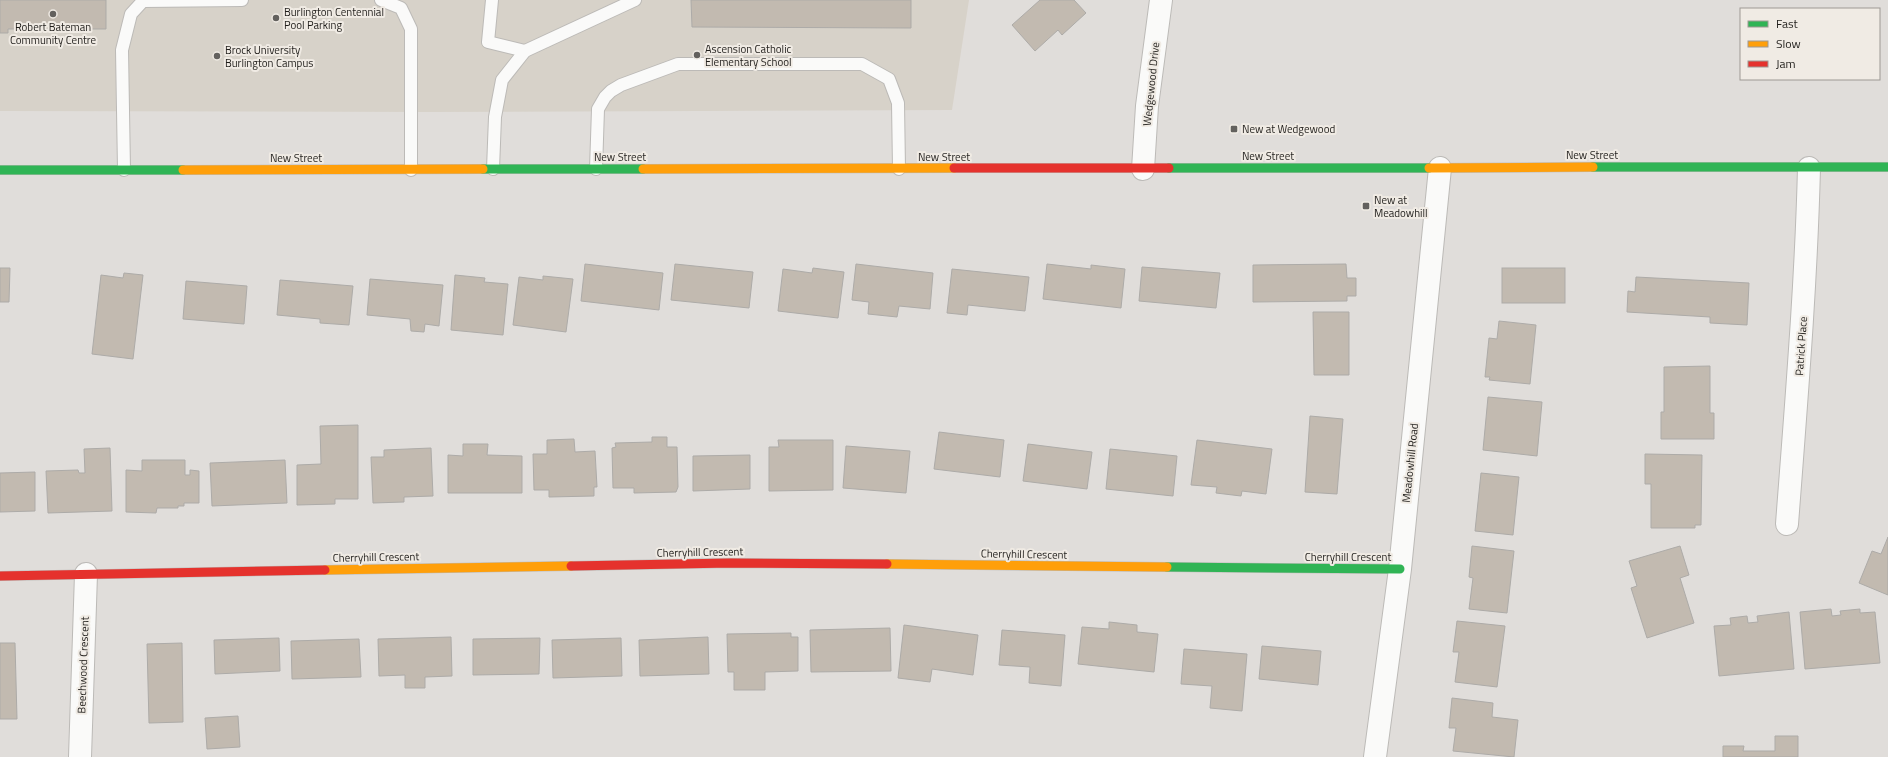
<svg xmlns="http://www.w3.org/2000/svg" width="1888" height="757" font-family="'Titillium Web',sans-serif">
  <rect width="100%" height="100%" fill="#e0ddda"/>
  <path fill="#d7d2c9" d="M0,0H969L952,110L428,112L0,111Z"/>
  <g fill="#c2bab0" stroke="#adaba8">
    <path d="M0,0H106V29H8V33H0Z"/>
    <path d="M691,0H911V28L692,27Z"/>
    <path d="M1040,0H1074L1086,13L1062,35L1058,30L1035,51L1012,25Z"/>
    <path d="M585,264L663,273L659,310L581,301Z"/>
    <path d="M675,264L753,272L749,308L671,300Z"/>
    <path d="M856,264L933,273L930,309L899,306L897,317L868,314L869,302L852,300Z"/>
    <path d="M1047,264L1091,269V265L1125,269L1121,308L1043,299Z"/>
    <path d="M1346,264L1347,278H1356V296H1347V301L1253,302V265Z"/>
    <path d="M1142,267L1220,273L1216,308L1139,301Z"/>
    <path d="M0,268H10L9,302H0Z"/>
    <path d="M813,268L844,272L838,318L778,311L783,269L812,273Z"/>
    <rect x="1502" y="268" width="63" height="35"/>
    <path d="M952,269L1029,277L1025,311L968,305L967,315L947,313Z"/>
    <path d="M124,273L143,275L133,359L92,354L101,275L123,278Z"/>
    <path d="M455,275L485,278L484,282L508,284L503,335L451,330Z"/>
    <path d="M543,276L573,279L566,332L513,325L519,277L543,280Z"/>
    <path d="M1636,277L1749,283L1747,325L1710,323V317L1627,312L1628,291L1635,292Z"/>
    <path d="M370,279L443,285L439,326L425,324L424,332L411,331L410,319L367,315Z"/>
    <path d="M280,280L353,286L349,325L320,323V319L277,315Z"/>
    <path d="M186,281L247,286L244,324L183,319Z"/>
    <path d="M1313,312H1349V375H1314Z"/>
    <path d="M1499,321L1536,325L1530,384L1489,380L1490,377H1485L1489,338L1497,339Z"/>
    <path d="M1710,366V413H1714V439H1661V412H1664V367Z"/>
    <path d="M1488,397L1542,402L1537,456L1483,450Z"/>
    <path d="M1310,416L1343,419L1337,494L1305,492Z"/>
    <path d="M358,425V499H335V504L297,505V465L321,464L320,426Z"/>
    <path d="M939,432L1004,440L1000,477L934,469Z"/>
    <path d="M652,437H667V447H677L678,487L676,492L634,493V488H613L612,448L616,447L615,443L652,442Z"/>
    <path d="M574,439L575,452L595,451L597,487H594V496L549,497V490H534L533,454H547V440Z"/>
    <path d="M778,440H833V490L769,491V447H779Z"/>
    <path d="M1197,440L1272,449L1266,494L1242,491L1241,496L1216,493L1217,487L1191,485Z"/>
    <path d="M463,444H488L487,455L522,456V493H448V455L463,456Z"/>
    <path d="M1028,444L1092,452L1087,489L1023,481Z"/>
    <path d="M846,446L910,451L906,493L843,488Z"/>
    <path d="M110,448L112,511L48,513L46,471L78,470L79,473H85L84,449Z"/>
    <path d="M431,448L433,496L404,497V502L373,503L371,457H384V450Z"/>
    <path d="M1110,449L1177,456L1173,496L1106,489Z"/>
    <path d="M1645,454L1702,455L1701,525H1695V528H1651V484H1645Z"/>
    <path d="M750,455V489L693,491V456Z"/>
    <path d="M142,460H185V475H190V470L199,471V503H184V506H178V508H157L156,513L126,512V470L142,471Z"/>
    <path d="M285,460L287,503L212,506L210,463Z"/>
    <path d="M35,472V511L0,512V473Z"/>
    <path d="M1481,473L1519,477L1513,535L1475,531Z"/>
    <path d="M1888,537V595L1859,583L1872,551L1881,554Z"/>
    <path d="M1472,546L1514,551L1507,613L1469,609L1473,578L1469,577Z"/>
    <path d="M1680,546L1689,575L1680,578L1694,623L1647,638L1631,588L1637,586L1629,561Z"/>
    <path d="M1831,609L1832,616L1841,615L1840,611L1860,609V613L1875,612L1880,663L1805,669L1800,612Z"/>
    <path d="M1789,612L1794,669L1719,676L1714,626L1731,625L1730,618L1747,616L1748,623L1758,622L1757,616Z"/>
    <path d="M1457,621L1505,626L1497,687L1455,682L1459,652H1453Z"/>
    <path d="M1109,622L1137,625V632L1158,634L1154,672L1078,664L1082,627L1109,629Z"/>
    <path d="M904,625L978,635L973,675L932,669L930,682L898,678Z"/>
    <path d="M890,628L891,671L811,672L810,630Z"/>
    <path d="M1002,630L1065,635L1061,686L1029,683L1030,667L999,665Z"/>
    <path d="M791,633V637H798V671L765,672V690H734V672H728L727,634Z"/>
    <path d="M451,637L452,676L425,677V688H405V675L379,676L378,639Z"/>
    <path d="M708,637L709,674L640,676L639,640Z"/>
    <path d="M279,638L280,671L215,674L214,640Z"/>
    <path d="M540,638L539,674L473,675V639Z"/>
    <path d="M621,638L622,676L553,678L552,640Z"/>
    <path d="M359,639L361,677L292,679L291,641Z"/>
    <path d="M0,643H15L17,719H0Z"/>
    <path d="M182,643L183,722L149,723L147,644Z"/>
    <path d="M1262,646L1321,651L1318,685L1259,679Z"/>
    <path d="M1184,649L1247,654L1242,711L1210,708L1212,686L1181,684Z"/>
    <path d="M1452,698L1493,703L1492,717L1518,720L1514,757L1453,751L1456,728H1449Z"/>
    <path d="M238,716L240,747L207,749L205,718Z"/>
    <path d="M1775,736H1798V757H1723V746H1744L1743,751H1775Z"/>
  </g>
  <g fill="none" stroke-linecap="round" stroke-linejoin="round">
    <defs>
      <g id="lane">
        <path d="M381,0L401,8L411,29V170"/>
        <path d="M492,0L488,42L525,51"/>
        <path d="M493,169L495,117L502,80L525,51L635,0"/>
        <path d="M596,169L598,109L605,97L611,91L621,85L678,64H862L889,79L898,103L899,169"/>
        <path d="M124,170L122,50L131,14L143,1L242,0"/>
      </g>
      <g id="street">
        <path d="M1143,169L1147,106L1161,0"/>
        <path d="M1787,524C1796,405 1806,287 1809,168"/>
        <path d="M80,757L86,574"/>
        <path d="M1375,757L1400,569L1440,168"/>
      </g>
      <g id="fast">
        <path d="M1593,167H1888"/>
        <path d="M1169,168H1429"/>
        <path d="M483,169H643"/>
        <path d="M0,170H183"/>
        <path d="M1167,567L1400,569"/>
      </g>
      <g id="slow">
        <path d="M1429,168L1593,167"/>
        <path d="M643,169L954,168"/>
        <path d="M183,170L483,169"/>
        <path d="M887,564L1167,567"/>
        <path d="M325,570L571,566"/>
      </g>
      <g id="jam">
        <path d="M954,168H1169"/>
        <path d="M571,566L730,563L887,564"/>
        <path d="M0,576L325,570"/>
      </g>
    </defs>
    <use href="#lane" stroke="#bcbab7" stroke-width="14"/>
    <use href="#street" stroke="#bcbab7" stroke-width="24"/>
    <use href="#fast" stroke="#bcbab7" stroke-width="10"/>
    <use href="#slow" stroke="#bcbab7" stroke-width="10"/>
    <use href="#jam" stroke="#bcbab7" stroke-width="10"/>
    <use href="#lane" stroke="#fafaf9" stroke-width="12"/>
    <use href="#street" stroke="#fafaf9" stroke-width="22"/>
    <use href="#fast" stroke="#30b455" stroke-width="9"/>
    <use href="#slow" stroke="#ff9f0a" stroke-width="9"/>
    <use href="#jam" stroke="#e5322d" stroke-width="9"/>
  </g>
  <g fill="#63615e" stroke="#f0ebe4" stroke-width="1.5">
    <circle cx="53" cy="14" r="4"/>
    <circle cx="276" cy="18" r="4"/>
    <circle cx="697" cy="55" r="4"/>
    <circle cx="217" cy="56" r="4"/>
    <rect x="1230" y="125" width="8" height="8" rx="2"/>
    <rect x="1362" y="202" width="8" height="8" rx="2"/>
  </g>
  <g text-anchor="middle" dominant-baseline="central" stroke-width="4" stroke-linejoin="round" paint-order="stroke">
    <g font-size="11" fill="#201e1b" stroke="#f0ebe4" text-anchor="start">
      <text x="284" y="12">Burlington Centennial<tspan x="284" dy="13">Pool Parking</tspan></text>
      <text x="53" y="27" text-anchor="middle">Robert Bateman<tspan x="53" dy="13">Community Centre</tspan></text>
      <text x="705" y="49">Ascension Catholic<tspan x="705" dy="13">Elementary School</tspan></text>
      <text x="225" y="50">Brock University<tspan x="225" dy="13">Burlington Campus</tspan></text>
      <text x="1242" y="129">New at Wedgewood</text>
      <text x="1374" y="200">New at<tspan x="1374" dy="13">Meadowhill</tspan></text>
    </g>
    <g font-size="11" fill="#201e1b" stroke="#f0ebe4">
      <text transform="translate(1151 84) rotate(-84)">Wedgewood Drive</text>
      <text x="1592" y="155">New Street</text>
      <text x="1268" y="156">New Street</text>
      <text x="620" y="157">New Street</text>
      <text x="944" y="157">New Street</text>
      <text x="296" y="158">New Street</text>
      <text transform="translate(1801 346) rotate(-86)">Patrick Place</text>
      <text transform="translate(1410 463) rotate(-84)">Meadowhill Road</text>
      <text transform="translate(700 552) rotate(-1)">Cherryhill Crescent</text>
      <text transform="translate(1024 554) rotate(1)">Cherryhill Crescent</text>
      <text transform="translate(376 557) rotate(-1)">Cherryhill Crescent</text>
      <text x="1348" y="557">Cherryhill Crescent</text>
      <text transform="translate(83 665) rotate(-88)">Beechwood Crescent</text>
    </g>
  </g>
  <rect x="1740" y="8" width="140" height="72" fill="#f0ebe4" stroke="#9d9994"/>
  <rect x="1748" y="21" width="20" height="6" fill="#30b455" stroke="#9d9994"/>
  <text x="1776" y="28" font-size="12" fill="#201e1b">Fast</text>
  <rect x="1748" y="41" width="20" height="6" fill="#ff9f0a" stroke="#9d9994"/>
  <text x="1776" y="48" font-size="12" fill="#201e1b">Slow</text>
  <rect x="1748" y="61" width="20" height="6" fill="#e5322d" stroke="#9d9994"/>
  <text x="1776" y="68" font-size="12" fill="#201e1b">Jam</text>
</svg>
